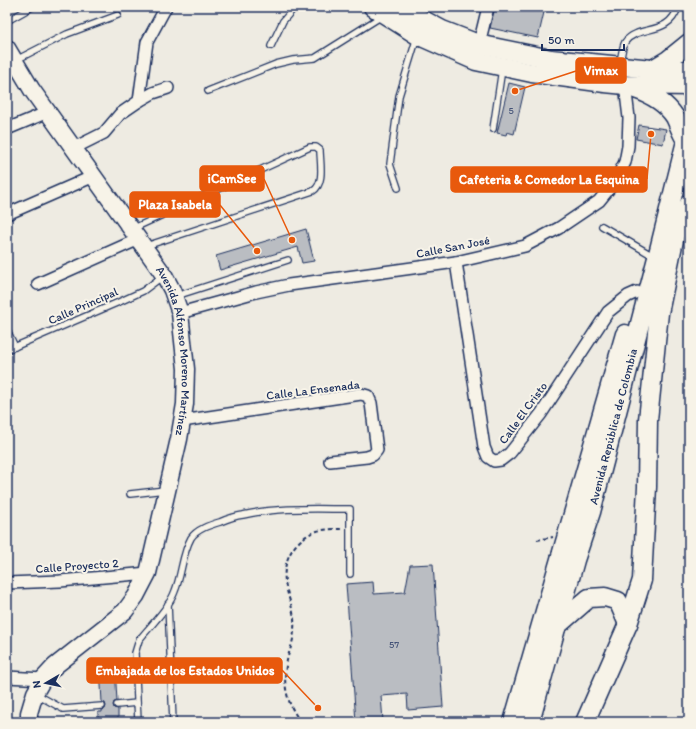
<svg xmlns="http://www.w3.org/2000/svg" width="696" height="729" font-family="Itim,sans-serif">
  <rect width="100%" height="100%" fill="#eeebe2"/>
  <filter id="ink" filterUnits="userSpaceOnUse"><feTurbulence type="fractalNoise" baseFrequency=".025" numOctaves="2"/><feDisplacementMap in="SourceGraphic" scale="8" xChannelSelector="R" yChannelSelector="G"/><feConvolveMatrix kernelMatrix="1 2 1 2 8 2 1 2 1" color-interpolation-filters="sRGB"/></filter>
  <g filter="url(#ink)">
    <g fill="#babdc2" stroke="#1b2f5e">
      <path d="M495,7H540L545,8L538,38L490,28Z"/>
      <path d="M509,83L525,87L514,134L507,132L506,135L497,133Z"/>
      <path d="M639,125L666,129L663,144L636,139Z"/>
      <path d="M306,229L314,261L302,263L298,247L220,270L216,256Z"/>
      <path d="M433,564L443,707L408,710L407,694L381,696L383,721L356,722L346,584L373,582L374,594L405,592L410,565Z"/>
      <path d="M115,667L117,701L114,702L113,705L114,708L118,709V722H98V712H102V710L105,709L106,706L105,703L102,702L100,668Z"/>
    </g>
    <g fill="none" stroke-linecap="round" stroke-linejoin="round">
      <defs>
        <g id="service">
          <path d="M7,21L32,7"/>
          <path d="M271,46L283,21L295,7"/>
          <path d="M16,60L67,34L118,15"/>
          <path d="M620,64C621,57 622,48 625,42C638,24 669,37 678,7"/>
          <path d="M208,91L276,64L293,60L315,58L382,16"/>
          <path d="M493,129L502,69"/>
          <path d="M398,188L390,164L399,96L417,37"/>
          <path d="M602,226L655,257"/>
          <path d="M132,229L310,147H316L320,150C320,162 325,184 313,191L146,246"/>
          <path d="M176,296L288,260"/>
          <path d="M7,330L15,347"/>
          <path d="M7,350L119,302L143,291L163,276"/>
          <path d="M130,494L165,490"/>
          <path d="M168,604L173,722"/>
          <path d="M36,694L63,709L102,706"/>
          <path d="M117,705L137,703"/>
          <path d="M138,722L135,653L139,640C151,625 169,608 175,591C182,574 182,554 191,538C197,529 210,525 220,522C227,519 235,516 243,515C278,507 315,509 350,509V574"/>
        </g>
        <g id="minor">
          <path d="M478,48L488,7"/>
          <path d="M139,101L153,93L168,88"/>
          <path d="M7,129L48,112"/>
          <path d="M74,148L104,133L120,114L139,101L147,42L166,7"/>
          <path d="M7,214L94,176"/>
          <path d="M456,262L484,447L488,457L494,461L501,460L510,453L541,414L608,312L628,296L637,292"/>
          <path d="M38,284L139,239"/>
          <path d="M180,313L256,292L289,285L456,262L525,246L559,228L599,201L616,180L625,162L628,146L629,118L625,85"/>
          <path d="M182,421L361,394L368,396L371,403L377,450L373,455L367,457L330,461"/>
          <path d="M7,583L60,581L148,573"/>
          <path d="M7,677L43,679"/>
        </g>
        <g id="secondary">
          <path id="s1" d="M7,48L32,90L164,275L172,290L180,313L186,369L185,404L179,439L148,573L136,596L125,611L55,666L43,679L35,693L29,713V722"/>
        </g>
        <g id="primary">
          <path d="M373,7L417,35L476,61L532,73L605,83L625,85L689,86"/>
          <path d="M399,7L442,30L478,44L551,59L652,69L689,70"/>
          <path d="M653,69L668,60L689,43"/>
          <path d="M635,89C650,94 666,103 675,117C679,125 681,133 686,140"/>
          <path d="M558,625L589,598L605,597L618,601L628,624"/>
          <path d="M513,722L625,334"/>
          <path id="s2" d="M530,722L575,560L591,512L657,258L689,129"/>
          <path d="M585,722L628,624L642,580L647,487L648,420L659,313L675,235L682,216L689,204"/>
        </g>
      </defs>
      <use href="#service" stroke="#1b2f5e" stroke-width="8"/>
      <use href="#minor" stroke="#1b2f5e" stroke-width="14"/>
      <use href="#secondary" stroke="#1b2f5e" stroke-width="19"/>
      <use href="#primary" stroke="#1b2f5e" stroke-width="21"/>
      <g stroke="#1b2f5e" stroke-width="2" stroke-dasharray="4 3" stroke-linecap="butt">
        <path d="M537,540L553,537"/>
        <path d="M301,722C285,702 282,680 288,656C291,647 294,639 294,629C296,612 287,597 285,581C282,559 296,538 317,531C325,529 334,529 342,529"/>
      </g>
      <use href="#service" stroke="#f7f3e8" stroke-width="5.5"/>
      <use href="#minor" stroke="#f7f3e8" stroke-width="11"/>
      <use href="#secondary" stroke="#f7f3e8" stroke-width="16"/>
      <use href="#primary" stroke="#f7f3e8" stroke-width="18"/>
    </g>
  </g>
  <g text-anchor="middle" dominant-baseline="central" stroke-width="4" stroke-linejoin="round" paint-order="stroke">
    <g font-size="10" fill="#435277">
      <text x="511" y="110">5</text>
      <text x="394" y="644">57</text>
    </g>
    <g font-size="12" fill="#1b2f5e" stroke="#f7f3e8">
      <text transform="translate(453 247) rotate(-11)">Calle San José</text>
      <text transform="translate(83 306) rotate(-24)">Calle Principal</text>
      <text stroke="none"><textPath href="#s1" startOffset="354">Avenida Alfonso Moreno Martínez</textPath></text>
      <text transform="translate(313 390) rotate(-7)">Calle La Ensenada</text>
      <text transform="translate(523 413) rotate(-54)">Calle El Cristo</text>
      <text stroke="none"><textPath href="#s2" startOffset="307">Avenida República de Colombia</textPath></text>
      <text transform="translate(77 566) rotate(-4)">Calle Proyecto 2</text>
    </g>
  </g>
  <path fill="none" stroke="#e8590c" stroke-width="1.5" d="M515 91L576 71M292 240L264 179M651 134L647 179M257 251L220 205M318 708L282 670"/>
  <g fill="#e8590c" stroke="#f7f3e8" stroke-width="1.5">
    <circle cx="515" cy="91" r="4"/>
    <circle cx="292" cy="240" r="4"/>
    <circle cx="651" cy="134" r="4"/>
    <circle cx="257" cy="251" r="4"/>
    <circle cx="318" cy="708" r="4"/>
  </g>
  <g fill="#e8590c" stroke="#e8590c" stroke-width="1.5">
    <rect x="576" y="58" width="50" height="25" rx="4"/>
    <rect x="200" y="166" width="64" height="25" rx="4"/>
    <rect x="451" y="167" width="196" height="25" rx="4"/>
    <rect x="130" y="192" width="90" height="25" rx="4"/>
    <rect x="87" y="658" width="195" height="25" rx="4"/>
  </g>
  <g font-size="13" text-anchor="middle" font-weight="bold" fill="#fff">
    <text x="601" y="75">Vimax</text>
    <text x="232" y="183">iCamSee</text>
    <text x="549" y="184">Cafeteria &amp; Comedor La Esquina</text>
    <text x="175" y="209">Plaza Isabela</text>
    <text x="185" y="675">Embajada de los Estados Unidos</text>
  </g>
  <rect width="696" height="729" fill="none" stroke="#f7f3e8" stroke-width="24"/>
  <rect x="12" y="12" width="672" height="705" fill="none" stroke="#1b2f5e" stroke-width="1.5" filter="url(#ink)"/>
  <g transform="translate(46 683) rotate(261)" stroke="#f7f3e8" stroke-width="3" paint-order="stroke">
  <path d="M0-3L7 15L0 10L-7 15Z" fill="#1b2f5e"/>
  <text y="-6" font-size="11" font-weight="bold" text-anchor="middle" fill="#1b2f5e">N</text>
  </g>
  <path d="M542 44v6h82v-6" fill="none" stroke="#1b2f5e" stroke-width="2"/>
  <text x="548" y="44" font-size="12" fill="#1b2f5e" stroke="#f7f3e8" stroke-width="3" paint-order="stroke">50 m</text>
</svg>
